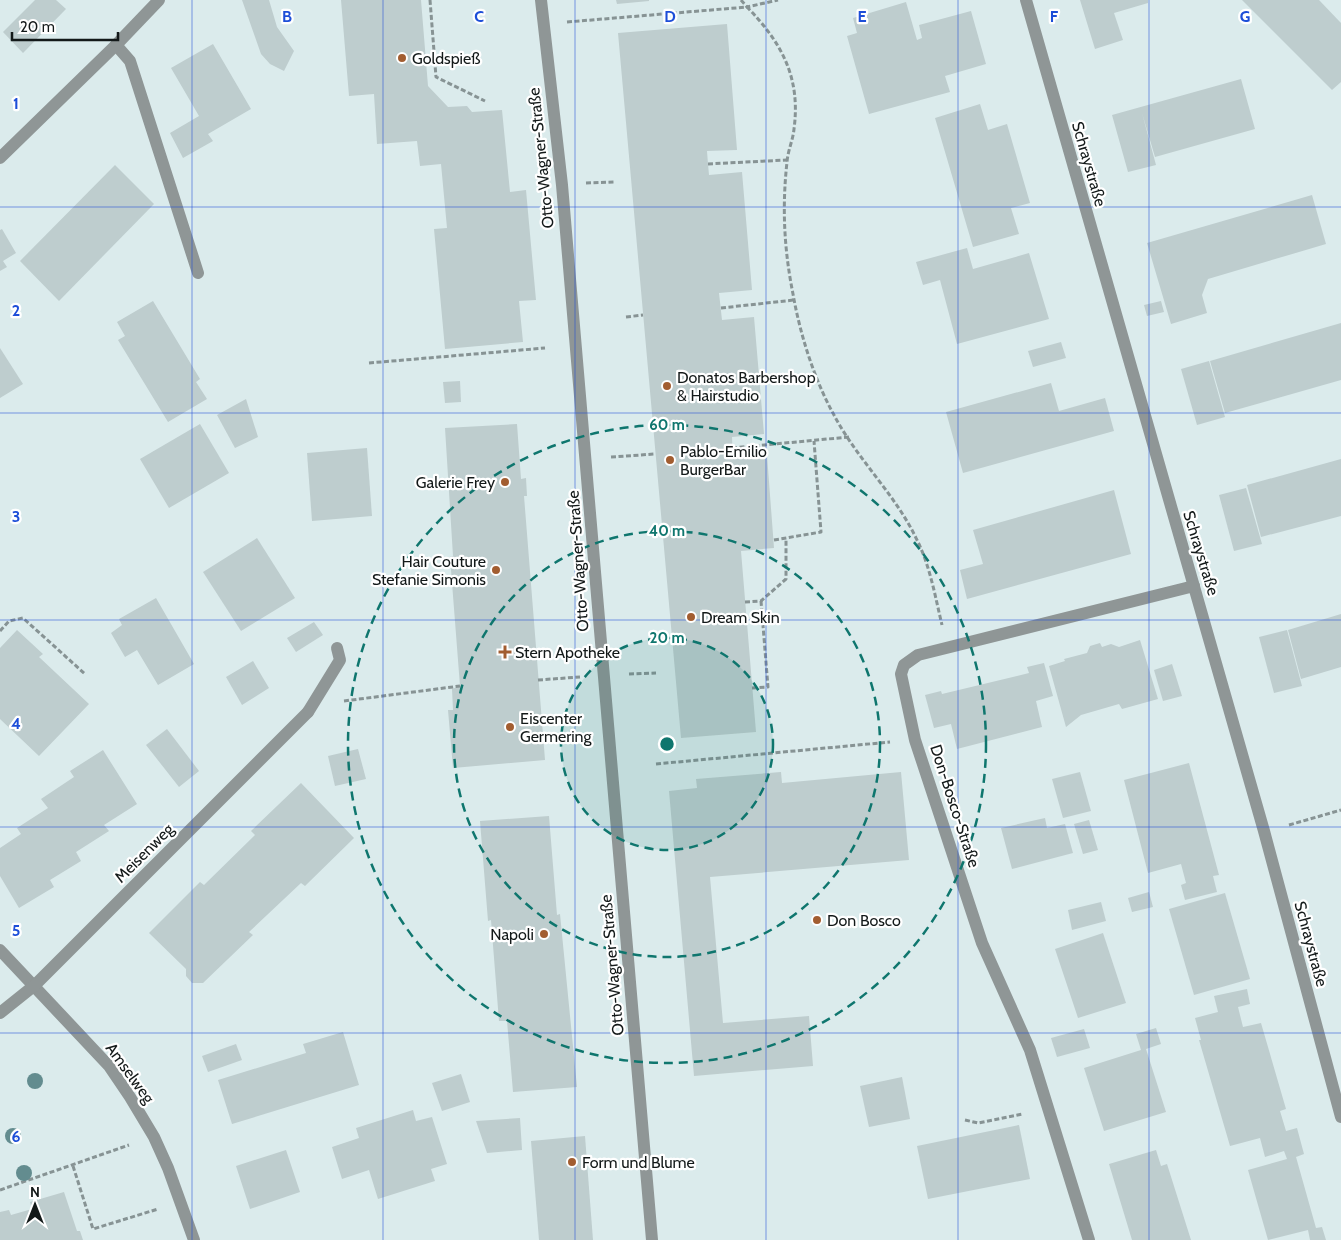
<svg xmlns="http://www.w3.org/2000/svg" width="1341" height="1240" font-family="Cabin,sans-serif">
  <rect width="100%" height="100%" fill="#dbebec"/>
  <g fill="#becdce">
    <path d="M35,0H56L66,9L23,53L3,32Z"/>
    <path d="M242,0H269L277,27L294,51L284,71L270,64L261,54Z"/>
    <path d="M341,0H421L428,86L448,107L467,106L472,112L502,110L510,192L526,190L536,300L519,301L523,342L445,349L434,229L447,228L441,164L420,166L417,141L377,144L374,94L349,96Z"/>
    <path d="M616,0H649V1L617,4Z"/>
    <path d="M1080,0H1148V3L1114,13L1123,40L1095,49Z"/>
    <path d="M1242,0H1319L1341,23V82L1332,90Z"/>
    <path d="M906,2L917,40L922,38L919,25L971,11L986,64L945,76L950,92L869,114L847,36L857,33L853,18Z"/>
    <path d="M727,24L737,150L707,151L708,164L709,175L742,172L752,290L719,293L722,320L754,317L764,434L732,437L733,458L767,455L774,548L741,551L756,732L681,738L618,33Z"/>
    <path d="M213,44L251,109L208,134L213,141L183,158L170,133L199,116L171,68Z"/>
    <path d="M1241,79L1255,129L1155,157L1142,113L1156,165L1128,172L1112,115Z"/>
    <path d="M980,104L988,130L1007,124L1030,203L1011,208L1019,234L973,247L935,118Z"/>
    <path d="M115,165L154,204L59,301L20,261Z"/>
    <path d="M1312,195L1326,244L1208,279L1202,295L1207,313L1171,324L1147,243Z"/>
    <path d="M2,229L16,253L3,261L7,267L0,271V230Z"/>
    <path d="M967,248L973,269L1029,253L1049,319L957,344L940,280L923,285L916,262Z"/>
    <path d="M153,301L200,379L196,382L207,399L168,422L118,340L125,336L117,322Z"/>
    <path d="M1161,301L1164,312L1147,316L1144,305Z"/>
    <path d="M1341,323V380L1225,413L1210,361Z"/>
    <path d="M1061,342L1066,358L1033,367L1028,351Z"/>
    <path d="M0,348L23,384L0,398Z"/>
    <path d="M1209,361L1225,417L1197,425L1181,369Z"/>
    <path d="M460,381L461,402L445,403L443,382Z"/>
    <path d="M1051,383L1059,411L1105,398L1114,431L963,473L946,412Z"/>
    <path d="M246,399L258,437L235,448L217,415Z"/>
    <path d="M200,424L229,473L169,508L140,459Z"/>
    <path d="M517,424L521,479L526,478L527,496H524L545,760L453,768L448,710H453L452,689L460,686L450,557L453,556L445,428Z"/>
    <path d="M367,448L372,516L312,521L307,453Z"/>
    <path d="M1341,459V516L1261,537L1247,485Z"/>
    <path d="M1246,488L1262,544L1234,551L1219,495Z"/>
    <path d="M1114,490L1131,554L967,599L960,570L983,564L973,530Z"/>
    <path d="M257,538L295,598L241,631L203,572Z"/>
    <path d="M156,598L194,664L158,685L137,650L125,657L111,633L122,625L119,619Z"/>
    <path d="M1341,614V667L1301,679L1288,630Z"/>
    <path d="M314,622L323,635L296,652L287,638Z"/>
    <path d="M17,630L43,654L39,657L89,704L39,756L0,719V648Z"/>
    <path d="M1287,630L1302,686L1274,693L1259,637Z"/>
    <path d="M1140,640L1158,699L1122,709L1119,704L1081,715L1066,727L1049,666L1065,661L1064,659L1087,653L1090,646L1100,643L1102,647L1111,644L1119,647Z"/>
    <path d="M253,661L269,688L242,705L226,677Z"/>
    <path d="M1044,663L1053,696L1036,701L1042,727L957,749L951,724L934,728L925,695L941,691L942,694L1029,673L1027,667Z"/>
    <path d="M1172,664L1182,696L1163,701L1154,670Z"/>
    <path d="M167,729L199,771L179,787L146,745Z"/>
    <path d="M358,749L366,779L335,786L328,756Z"/>
    <path d="M103,750L137,804L104,825L109,831L76,852L81,861L50,880L54,887L19,908L0,876V848L21,834L17,828L48,808L41,799L74,777L70,771Z"/>
    <path d="M1189,763L1219,875L1213,876L1217,892L1185,900L1181,885L1186,883L1181,864L1148,873L1124,780Z"/>
    <path d="M781,772L782,783L901,772L909,860L710,877L723,1023L809,1016L813,1066L694,1076L669,791L697,788L696,779Z"/>
    <path d="M1080,772L1091,811L1063,818L1052,779Z"/>
    <path d="M301,783L354,838L305,886L301,883L249,932L253,935L203,983H192L186,976V969L149,933L200,882L204,885L255,835L251,831Z"/>
    <path d="M549,816L557,915L560,914L577,1087L513,1092L507,1021H499L491,920L488,921L480,821Z"/>
    <path d="M1045,818L1047,828L1065,824L1073,853L1012,869L1001,828Z"/>
    <path d="M1089,820L1098,850L1083,854L1074,824Z"/>
    <path d="M1149,892L1153,907L1132,912L1128,898Z"/>
    <path d="M1225,893L1250,979L1194,995L1169,909Z"/>
    <path d="M1101,902L1106,921L1072,930L1068,910Z"/>
    <path d="M1103,933L1126,1003L1078,1018L1055,949Z"/>
    <path d="M1247,989L1250,1004L1238,1007L1243,1027L1261,1023L1286,1109L1280,1111L1286,1131L1297,1128L1304,1154L1296,1157L1316,1228L1322,1227L1326,1240H1310L1308,1230L1268,1240L1248,1170L1287,1159L1284,1151L1265,1157L1260,1138L1230,1146L1199,1040H1201L1195,1018L1218,1012L1214,996Z"/>
    <path d="M1156,1028L1161,1044L1146,1049L1166,1112L1104,1131L1084,1068L1141,1050L1136,1034Z"/>
    <path d="M1084,1029L1090,1048L1057,1057L1051,1038Z"/>
    <path d="M343,1032L359,1085L232,1124L218,1080L306,1053L303,1044Z"/>
    <path d="M236,1044L242,1060L208,1072L202,1056Z"/>
    <path d="M461,1074L470,1102L442,1111L432,1083Z"/>
    <path d="M902,1077L910,1119L869,1127L860,1086Z"/>
    <path d="M413,1110L416,1121L432,1117L447,1164L431,1169L435,1181L378,1199L369,1170L342,1179L332,1147L359,1138L356,1128Z"/>
    <path d="M520,1118L522,1150L487,1153L476,1121Z"/>
    <path d="M1019,1125L1030,1179L928,1199L917,1146Z"/>
    <path d="M585,1136L593,1240H539L531,1141Z"/>
    <path d="M286,1150L300,1192L250,1209L236,1166Z"/>
    <path d="M1156,1150L1161,1166L1167,1164L1191,1240H1132L1109,1164Z"/>
    <path d="M64,1192L77,1231H80L83,1240H0V1212L9,1210L11,1215L32,1209L30,1202Z"/>
  </g>
  <g fill="none" stroke-linecap="round" stroke-linejoin="round">
    <g stroke="#879394" stroke-width="3" stroke-dasharray="5 2.5" stroke-linecap="butt">
      <path d="M430,0L436,77L485,101"/>
      <path d="M741,0L747,7L778,0"/>
      <path d="M567,22L747,7C781,42 801,77 794,129C793,140 788,150 787,162C782,207 784,249 793,294C800,334 814,379 834,415C857,459 895,494 916,538C930,565 935,596 942,625"/>
      <path d="M708,164L787,160"/>
      <path d="M586,183L615,182"/>
      <path d="M721,308L794,300"/>
      <path d="M626,317L643,315"/>
      <path d="M369,363L545,348"/>
      <path d="M732,448L849,437"/>
      <path d="M611,457L655,454"/>
      <path d="M774,540L821,532L814,441"/>
      <path d="M745,602L761,601L786,579V539"/>
      <path d="M0,631L9,621L23,618L85,674"/>
      <path d="M629,674L656,673"/>
      <path d="M538,680L580,677"/>
      <path d="M752,688L768,687L761,601"/>
      <path d="M344,701L460,686"/>
      <path d="M656,764L890,742"/>
      <path d="M1289,825L1341,810"/>
      <path d="M965,1120L978,1123L1023,1114"/>
      <path d="M73,1166L93,1229L158,1209"/>
      <path d="M0,1190L129,1145"/>
    </g>
    <g stroke="#8f9696" stroke-width="12">
      <path d="M116,45L130,61L198,273"/>
      <path d="M308,712L340,660L337,648"/>
    </g>
    <g stroke="#8f9696" stroke-width="12">
      <path d="M1026,0L1264,831L1341,1117"/>
      <path d="M0,158L116,45L159,0"/>
      <path d="M0,950L109,1066L130,1097L154,1137L168,1168L194,1240"/>
      <path d="M0,1013L35,985L308,712"/>
      <path d="M1089,1240L1030,1050L982,943L915,740L901,674L904,665L918,655L1194,586"/>
    </g>
    <path stroke="#8f9696" stroke-width="12" d="M541,0L562,185L652,1240"/>
  </g>
  <g fill="#638c8f">
    <circle cx="35" cy="1081" r="8"/>
    <circle cx="13" cy="1136" r="8"/>
    <circle cx="24" cy="1173" r="8"/>
  </g>
  <path fill="none" stroke="#1d4ed8" stroke-width="1" stroke-opacity="0.55" d="M192,0V1240M383,0V1240M575,0V1240M766,0V1240M958,0V1240M1149,0V1240M0,207H1341M0,413H1341M0,620H1341M0,827H1341M0,1033H1341"/>
  <circle cx="667" cy="744" r="106" fill="#0f766e" fill-opacity=".12"/>
  <g fill="none" stroke="#0f766e" stroke-width="2.5" stroke-dasharray="9 6">
    <circle cx="667" cy="744" r="106"/>
    <circle cx="667" cy="744" r="213"/>
    <circle cx="667" cy="744" r="319"/>
  </g>
  <g fill="#a25d30" stroke="#fff" stroke-width="2">
    <circle cx="402" cy="58" r="5"/>
    <circle cx="667" cy="386" r="5"/>
    <circle cx="670" cy="460" r="5"/>
    <circle cx="505" cy="482" r="5"/>
    <circle cx="496" cy="570" r="5"/>
    <circle cx="691" cy="617" r="5"/>
    <path d="M502.5 644.5h5v5h5v5h-5v5h-5v-5h-5v-5h5z"/>
    <circle cx="510" cy="727" r="5"/>
    <circle cx="817" cy="920" r="5"/>
    <circle cx="544" cy="934" r="5"/>
    <circle cx="572" cy="1162" r="5"/>
  </g>
  <g text-anchor="middle" dominant-baseline="central" stroke-width="4.5" stroke-linejoin="round" paint-order="stroke">
    <g font-size="16" fill="#131919" stroke="#fff" text-anchor="start">
      <text x="412" y="58">Goldspieß</text>
      <text x="677" y="377">Donatos Barbershop<tspan x="677" dy="18">&amp; Hairstudio</tspan></text>
      <text x="680" y="451">Pablo-Emilio<tspan x="680" dy="18">BurgerBar</tspan></text>
      <text x="495" y="482" text-anchor="end">Galerie Frey</text>
      <text x="486" y="561" text-anchor="end">Hair Couture<tspan x="486" dy="18">Stefanie Simonis</tspan></text>
      <text x="701" y="617">Dream Skin</text>
      <text x="515" y="652">Stern Apotheke</text>
      <text x="520" y="718">Eiscenter<tspan x="520" dy="18">Germering</tspan></text>
      <text x="827" y="920">Don Bosco</text>
      <text x="534" y="934" text-anchor="end">Napoli</text>
      <text x="582" y="1162">Form und Blume</text>
    </g>
    <g font-size="16" fill="#131919" stroke="#fff">
      <text transform="translate(541 158) rotate(-96)">Otto-Wagner-Straße</text>
      <text transform="translate(1089 164) rotate(74)">Schraystraße</text>
      <text transform="translate(1201 553) rotate(73)">Schraystraße</text>
      <text transform="translate(578 561) rotate(-94)">Otto-Wagner-Straße</text>
      <text transform="translate(955 806) rotate(72)">Don-Bosco-Straße</text>
      <text transform="translate(144 853) rotate(-45)">Meisenweg</text>
      <text transform="translate(1311 944) rotate(75)">Schraystraße</text>
      <text transform="translate(612 965) rotate(-95)">Otto-Wagner-Straße</text>
      <text transform="translate(130 1073) rotate(54)">Amselweg</text>
    </g>
  </g>
  <g font-size="16" text-anchor="middle" font-weight="bold" fill="#1d4ed8" stroke="#fff" stroke-width="4.5" stroke-linejoin="round" paint-order="stroke">
    <text x="287" y="22">B</text>
    <text x="479" y="22">C</text>
    <text x="670" y="22">D</text>
    <text x="862" y="22">E</text>
    <text x="1054" y="22">F</text>
    <text x="1245" y="22">G</text>
    <text x="16" y="109">1</text>
    <text x="16" y="316">2</text>
    <text x="16" y="522">3</text>
    <text x="16" y="729">4</text>
    <text x="16" y="936">5</text>
    <text x="16" y="1142">6</text>
  </g>
  <circle cx="667" cy="744" r="8" fill="#0f766e" stroke="#fff" stroke-width="2.5"/>
  <g font-size="15" text-anchor="middle" font-weight="bold" fill="#0f766e" stroke="#fff" stroke-width="4.5" stroke-linejoin="round" paint-order="stroke">
    <text x="667" y="430">60 m</text>
    <text x="667" y="536">40 m</text>
    <text x="667" y="643">20 m</text>
  </g>
  <g transform="translate(35 1205)" stroke="#ffffff" stroke-width="4" paint-order="stroke">
  <path d="M0-4L9 19L0 12L-9 19Z" fill="#131919"/>
  <text y="-8" font-size="14" font-weight="bold" text-anchor="middle" fill="#131919">N</text>
  </g>
  <path d="M12 32v8h106v-8" fill="none" stroke="#131919" stroke-width="2.5"/>
  <text x="20" y="32" font-size="15" fill="#131919" stroke="#ffffff" stroke-width="4" paint-order="stroke">20 m</text>
</svg>
